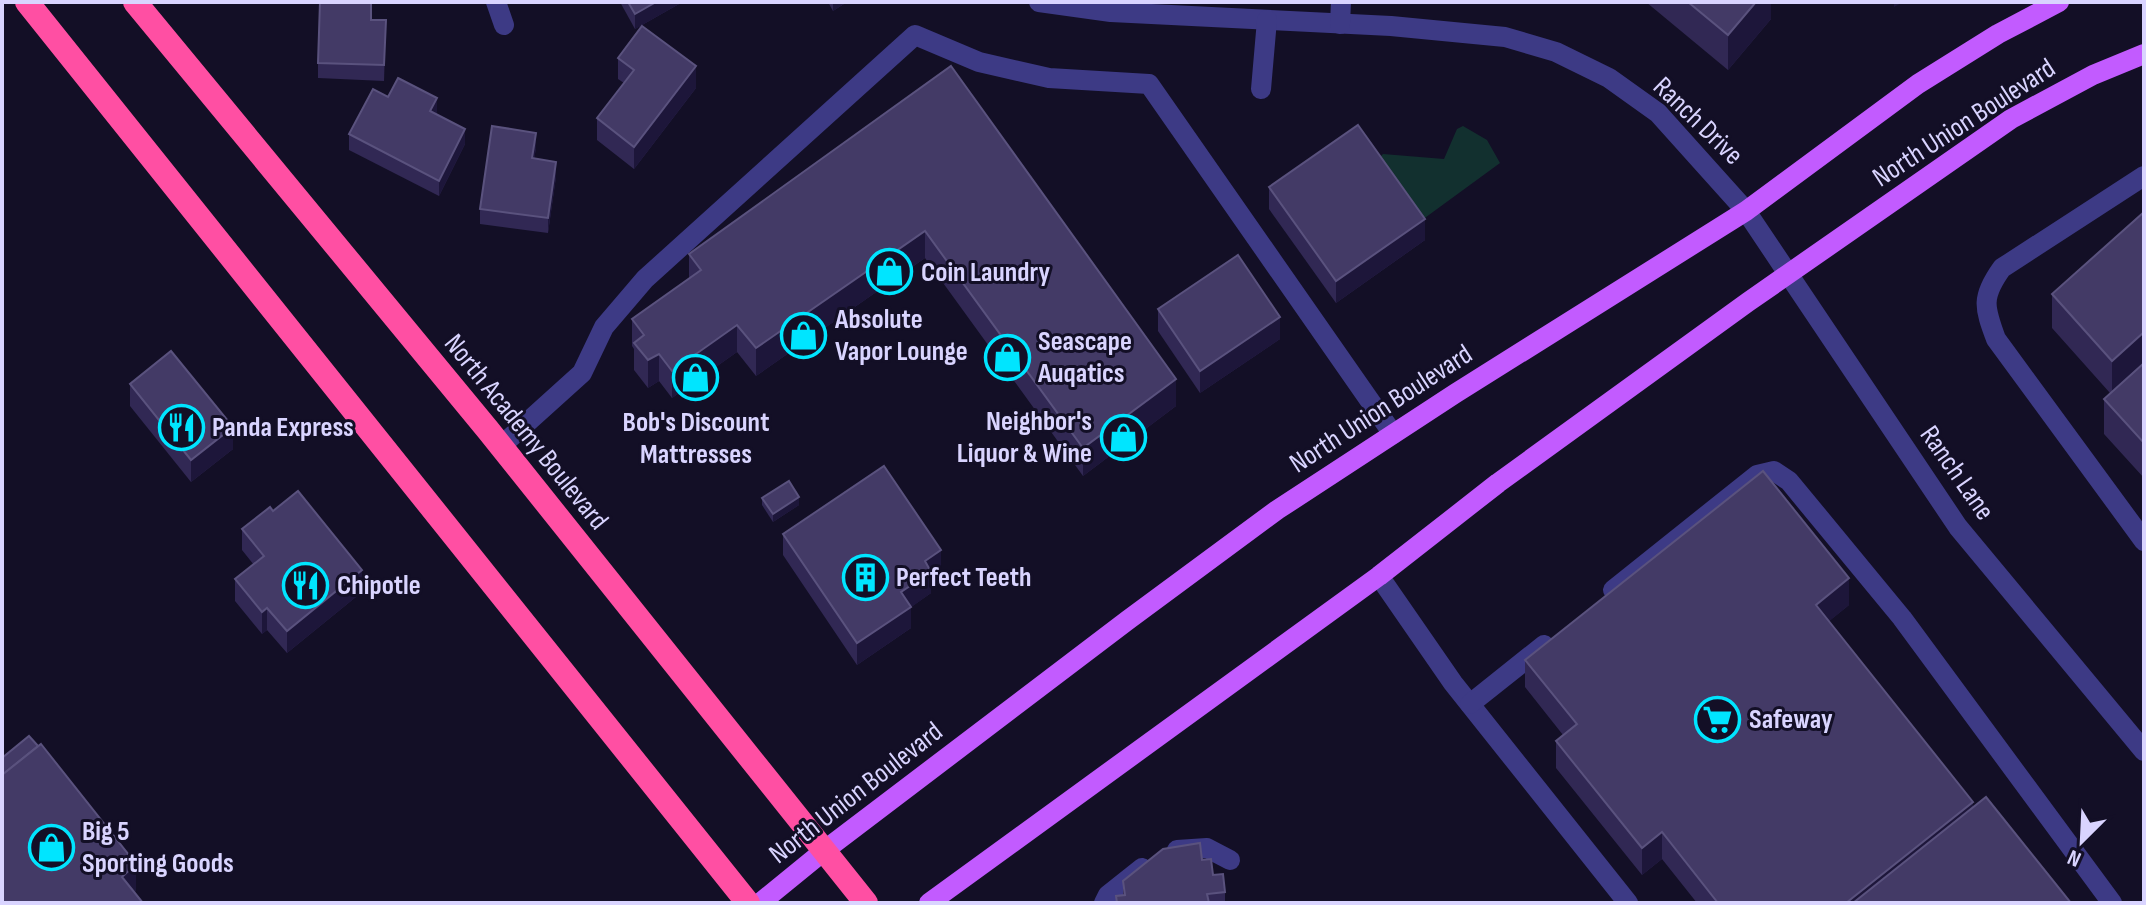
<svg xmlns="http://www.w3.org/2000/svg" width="2146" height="905" font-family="'Sofia Sans Condensed',sans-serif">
  <rect width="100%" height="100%" fill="#130f26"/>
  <path fill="#12302f" d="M1463,126L1487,140L1500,163L1422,220L1379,158L1383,154L1444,159L1457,129Z"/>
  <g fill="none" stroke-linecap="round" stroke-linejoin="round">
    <g stroke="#3d3a85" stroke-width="20">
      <path d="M496,2L504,25"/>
      <path d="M1039,2L1111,12L1391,26L1505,37L1556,52L1609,78L1658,113L1746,211L1958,527L2144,751"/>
      <path d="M1340,24L1341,2"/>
      <path d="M1261,89L1267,20"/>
      <path d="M2144,176L2002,268C1981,297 1984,307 1996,339L2144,541"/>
      <path d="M500,447L582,373L604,327L645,279L915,35L979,62L1049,78L1149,84L1393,434"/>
      <path d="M1379,576L1453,683L1628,903"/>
      <path d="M1613,590L1757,475L1774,471L1789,481L1902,618L2112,903"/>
      <path d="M1470,704L1544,645"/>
      <path d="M1177,850L1207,848L1230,860"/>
      <path d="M1104,903L1108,895L1142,868"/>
    </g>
    <g stroke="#c25bff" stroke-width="20">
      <path d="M760,903L825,850L1128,620L1277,510L1456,393L1746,211L1918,84L1998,34L2059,2"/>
      <path d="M929,903L1379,576L1498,483L1748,302L2011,119L2093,75L2144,54"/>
    </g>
    <g stroke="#ff4fa3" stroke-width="24">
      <path d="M27,2L748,903"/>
      <path d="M135,2L488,430L866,903"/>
    </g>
  </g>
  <g fill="#312854">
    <path d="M620,2H679V4L635,29Z"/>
    <path d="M828,2H847L833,11Z"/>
    <path d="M1646,2H1771V19L1728,70Z"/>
    <path d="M371,20H386L384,81L318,78V63Z"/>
    <path d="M618,58L696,88L634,169L597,140V118L624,83L618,79Z"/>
    <path d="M951,66L1176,406L1083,476L925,258L756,376L737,352L672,398L659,381L648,388L634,370V349L632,346V319L689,279V254Z"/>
    <path d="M388,97L436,114L465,144L439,196L349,150V134Z"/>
    <path d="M536,148L534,159L556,177L548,233L480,224V209Z"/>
    <path d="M1269,187L1425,240L1336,303L1269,209Z"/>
    <path d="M2144,212V478L2104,434V399L2110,393L2052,328V294Z"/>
    <path d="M1158,309L1280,339L1200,393L1158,331Z"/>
    <path d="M130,384L233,449L191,482L130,406Z"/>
    <path d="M762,498L799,505L773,522L762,505Z"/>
    <path d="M242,529L362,592L287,653L267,630L262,634L235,601V579L254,565L242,550Z"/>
    <path d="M783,534L941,572L931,579V593L911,607V628L857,665L783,555Z"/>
    <path d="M1849,605L1829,621L1973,808L2071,903H1697L1662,859L1642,875L1556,768V741L1563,735L1525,687V660Z"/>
    <path d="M1202,860L1225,892V903H1116V896L1123,895V881Z"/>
  </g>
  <g fill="#1d163a">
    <path d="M656,2H679V4L635,29V14Z"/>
    <path d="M833,2H847L833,11Z"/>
    <path d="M1756,2H1771V19L1728,70V35Z"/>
    <path d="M1894,2H1903L1894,7Z"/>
    <path d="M696,66V88L634,169V147Z"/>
    <path d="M437,98V114L430,111Z"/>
    <path d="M465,129V144L439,196V181Z"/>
    <path d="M536,133V148L532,174V158Z"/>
    <path d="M556,162V177L548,233V218Z"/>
    <path d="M1425,219V240L1336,303V281Z"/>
    <path d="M925,231V258L756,376V348Z"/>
    <path d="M1280,317V339L1200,393V371Z"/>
    <path d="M737,325V352L672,398V371Z"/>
    <path d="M2144,332V367L2112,395V361Z"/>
    <path d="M659,354V381L648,388V360Z"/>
    <path d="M1176,379V406L1083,476V448Z"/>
    <path d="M233,427V449L191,482V460Z"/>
    <path d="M799,497V505L773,522V514Z"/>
    <path d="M941,550V572L931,579V593L906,611L911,607V628L857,665V643L901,592L925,561Z"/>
    <path d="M362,570V592L287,653V631Z"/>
    <path d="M1849,578V605L1816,632V605Z"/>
    <path d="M267,608V630L262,634V612Z"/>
    <path d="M1973,802V829L1880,903H1846Z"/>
    <path d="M1662,832V859L1642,875V848Z"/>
    <path d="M136,864V891L123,903L122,877Z"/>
  </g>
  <g fill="#433a66" stroke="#5a527e" stroke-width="2">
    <path d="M320,2H371V20H386L384,65L318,63Z"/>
    <path d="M628,2H656L635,14Z"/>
    <path d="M1688,2H1756L1728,35Z"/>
    <path d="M642,26L696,66L634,147L597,118L634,70L618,58Z"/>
    <path d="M951,66L1176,379L1083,448L925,231L756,348L737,325L672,371L659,354L648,360L634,343L644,335L632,319L701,270L689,254Z"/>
    <path d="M398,78L437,98L430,111L465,129L439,181L349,134L373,89L388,97Z"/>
    <path d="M1358,125L1425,219L1336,281L1269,187Z"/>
    <path d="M492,126L536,133L532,158L556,162L548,218L480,209Z"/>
    <path d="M2144,212V332L2112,361L2052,294Z"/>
    <path d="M1238,255L1280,317L1200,371L1158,309Z"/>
    <path d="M171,351L233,427L191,460L130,384Z"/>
    <path d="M2144,363V443L2104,399Z"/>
    <path d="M884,466L941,550L925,561L931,572L901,592L911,607L857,643L783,534Z"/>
    <path d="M1763,471L1849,578L1816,605L1973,802L1846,903H1718L1662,832L1642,848L1556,741L1577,724L1525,660Z"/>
    <path d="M789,481L799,497L773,514L762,498Z"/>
    <path d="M298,491L362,570L287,631L267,608L262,612L235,579L264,556L242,529L270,507L273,511Z"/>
    <path d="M29,736L38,746L2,775V758Z"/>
    <path d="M41,744L136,864L122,877L143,903H2V775Z"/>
    <path d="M1986,797L2071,903H1853Z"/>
    <path d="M1200,843L1202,860L1211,859L1213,875L1223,874L1225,892L1207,894L1209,903H1117L1116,896L1125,895L1123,881L1163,849Z"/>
  </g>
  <defs>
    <symbol id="shop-ring" viewBox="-11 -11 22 22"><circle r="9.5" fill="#130f26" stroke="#00e5ff" stroke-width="1.5"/><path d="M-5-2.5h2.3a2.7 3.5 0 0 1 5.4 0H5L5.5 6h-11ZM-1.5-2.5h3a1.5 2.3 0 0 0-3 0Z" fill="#00e5ff"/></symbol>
    <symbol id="restaurant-ring" viewBox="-11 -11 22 22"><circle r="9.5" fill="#130f26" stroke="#00e5ff" stroke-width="1.5"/><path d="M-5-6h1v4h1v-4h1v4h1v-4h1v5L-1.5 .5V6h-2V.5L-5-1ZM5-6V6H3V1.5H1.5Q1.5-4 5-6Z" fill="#00e5ff"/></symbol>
    <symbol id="building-ring" viewBox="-11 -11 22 22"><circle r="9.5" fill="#130f26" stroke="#00e5ff" stroke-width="1.5"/><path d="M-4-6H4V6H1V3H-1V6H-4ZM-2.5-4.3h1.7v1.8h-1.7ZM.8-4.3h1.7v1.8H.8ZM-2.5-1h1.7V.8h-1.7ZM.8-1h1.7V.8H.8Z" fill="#00e5ff"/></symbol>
    <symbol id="supermarket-ring" viewBox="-11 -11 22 22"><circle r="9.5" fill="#130f26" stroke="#00e5ff" stroke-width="1.5"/><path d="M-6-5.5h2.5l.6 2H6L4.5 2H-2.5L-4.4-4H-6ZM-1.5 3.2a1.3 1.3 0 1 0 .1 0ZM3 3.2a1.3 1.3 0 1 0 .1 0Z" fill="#00e5ff"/></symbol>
  </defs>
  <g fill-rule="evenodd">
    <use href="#shop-ring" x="864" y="246" width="51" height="51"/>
    <use href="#shop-ring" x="778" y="310" width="51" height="51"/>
    <use href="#shop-ring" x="982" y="332" width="51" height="51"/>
    <use href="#shop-ring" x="670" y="352" width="51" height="51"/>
    <use href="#restaurant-ring" x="156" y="402" width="51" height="51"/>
    <use href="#shop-ring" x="1098" y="412" width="51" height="51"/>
    <use href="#building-ring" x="840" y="552" width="51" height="51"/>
    <use href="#restaurant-ring" x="280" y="560" width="51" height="51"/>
    <use href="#supermarket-ring" x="1692" y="694" width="51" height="51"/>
    <use href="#shop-ring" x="26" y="822" width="51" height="51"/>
  </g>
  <g text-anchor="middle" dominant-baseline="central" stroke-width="6" stroke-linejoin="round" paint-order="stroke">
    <g font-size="28" fill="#d9d4ff" stroke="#130f26">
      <text transform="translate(1698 121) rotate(44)">Ranch Drive</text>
      <text transform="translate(1964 123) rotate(-33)">North Union Boulevard</text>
      <text transform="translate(1381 409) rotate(-33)">North Union Boulevard</text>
      <text transform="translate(526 432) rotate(51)">North Academy Boulevard</text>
      <text transform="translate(1957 473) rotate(55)">Ranch Lane</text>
      <text transform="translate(856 793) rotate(-38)">North Union Boulevard</text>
    </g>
    <g font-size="28" font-weight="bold" fill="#d9d4ff" stroke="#130f26" text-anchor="start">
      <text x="921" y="272">Coin Laundry</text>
      <text x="835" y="319">Absolute<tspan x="835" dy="32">Vapor Lounge</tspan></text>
      <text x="1038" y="341">Seascape<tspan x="1038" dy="32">Auqatics</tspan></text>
      <text x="1092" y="421" text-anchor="end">Neighbor's<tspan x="1092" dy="32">Liquor &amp; Wine</tspan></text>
      <text x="696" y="422" text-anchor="middle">Bob's Discount<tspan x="696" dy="32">Mattresses</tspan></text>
      <text x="212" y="427">Panda Express</text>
      <text x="896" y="577">Perfect Teeth</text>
      <text x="337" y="585">Chipotle</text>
      <text x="1749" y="719">Safeway</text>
      <text x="82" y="831">Big 5<tspan x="82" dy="32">Sporting Goods</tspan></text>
    </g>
  </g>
  <rect width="2146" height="905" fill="none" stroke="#d9d4ff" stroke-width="8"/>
  <g transform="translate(2082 841) rotate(204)" stroke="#130f26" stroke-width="6" paint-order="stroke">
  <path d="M0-6L14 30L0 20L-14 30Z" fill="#d9d4ff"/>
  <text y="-12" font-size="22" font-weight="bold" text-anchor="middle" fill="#d9d4ff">N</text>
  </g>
</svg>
